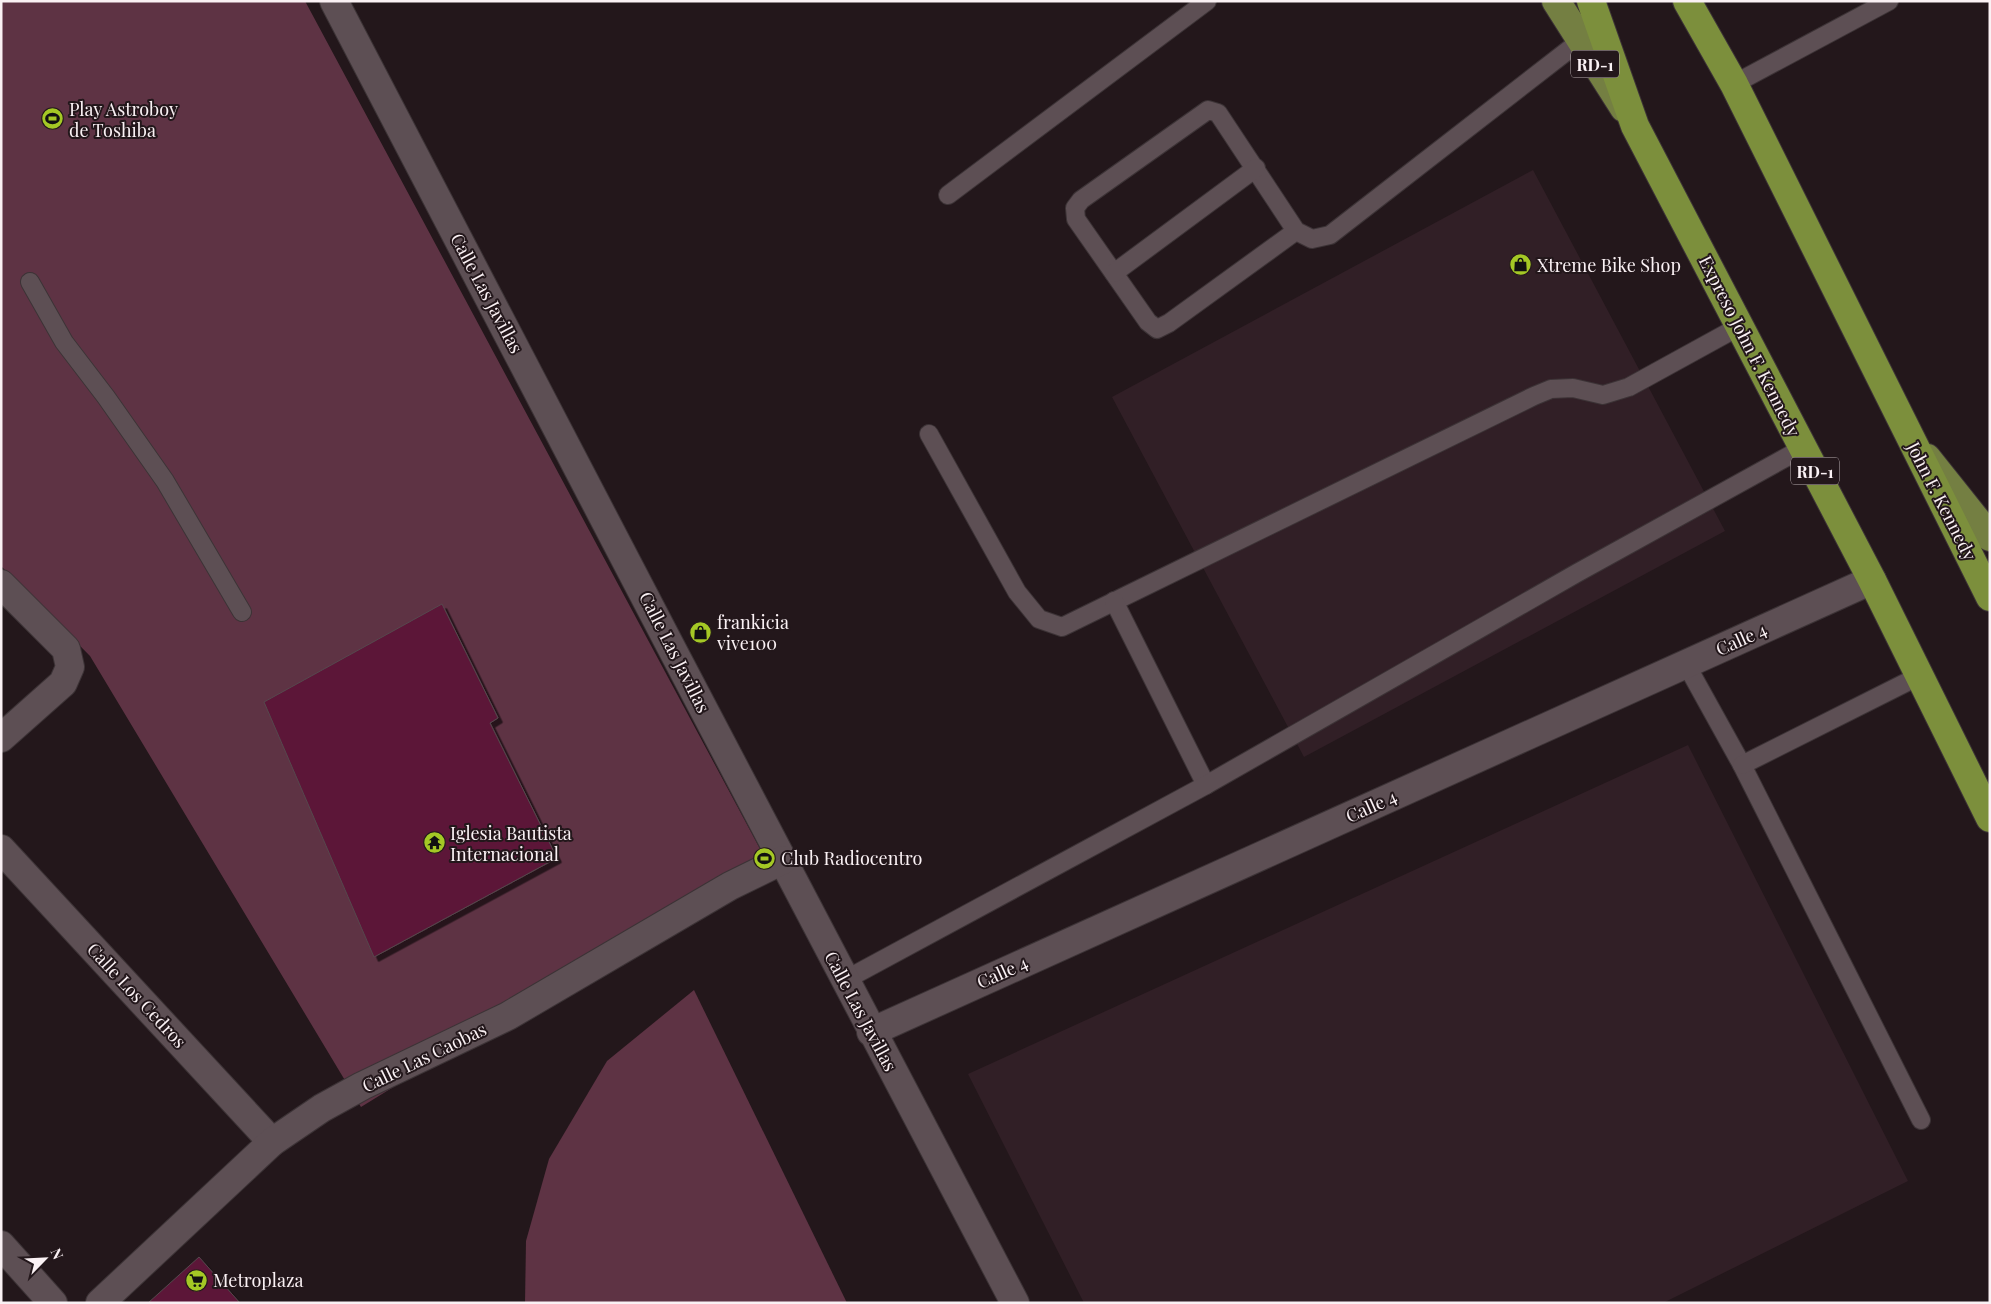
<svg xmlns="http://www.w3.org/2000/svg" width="1991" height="1304" font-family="'Playfair Display',serif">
  <defs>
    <filter id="shadow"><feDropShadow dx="4.5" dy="4.5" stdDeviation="0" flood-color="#0009"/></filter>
  </defs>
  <rect width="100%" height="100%" fill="#23171b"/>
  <g fill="#311f26">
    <path d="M1533,170L1725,531L1304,757L1112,397Z"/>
    <path d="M1688,745L1908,1181L1663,1303H1084L968,1074Z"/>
  </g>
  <g fill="#5e3344">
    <path d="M1,1H305L765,858L361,1107L90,656L1,566Z"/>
    <path d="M694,990L847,1303H525L526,1241L549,1159L607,1061Z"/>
  </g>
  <g fill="#5c1638" stroke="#56484d" filter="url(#shadow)">
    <path d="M442,604L498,718L490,723L557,858L374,957L264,702Z"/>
    <path d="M199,1257L240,1303H148Z"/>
  </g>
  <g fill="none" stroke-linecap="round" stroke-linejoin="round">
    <defs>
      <g id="service">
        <path d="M1734,84L1889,1"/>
        <path d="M948,195L1207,1"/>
        <path d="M1296,231L1169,323L1157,329L1148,322L1076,219L1075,208L1081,200L1208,110L1218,113L1296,231L1312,239L1330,235L1580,41"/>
        <path d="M1114,273L1256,168"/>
        <path d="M30,282L64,342L106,397L165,481L242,612"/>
        <path d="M929,434L1017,592L1039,619L1062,627L1534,396L1551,389L1573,388L1603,395L1629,387L1740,326"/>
        <path d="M1114,601L1206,785"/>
        <path d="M1686,664L1742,765L1921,1120"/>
        <path d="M1742,765L1919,676"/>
        <path d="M845,980L1206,785L1577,573L1803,448"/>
      </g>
      <g id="minor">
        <path d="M334,1C562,435 785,870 1015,1303"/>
        <path d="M1,584L66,649L70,667L63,683L1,738"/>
        <path d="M1,849L272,1142"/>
        <path d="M871,1032L1872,580"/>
        <path d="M1,1245L53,1303"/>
        <path d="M100,1303L272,1142L322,1108L362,1086L508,1016L730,886L783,860"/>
      </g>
      <g id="primary">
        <path d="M1556,1L1624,108"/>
        <path d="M1927,458L1990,537"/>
      </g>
      <g id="trunk">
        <path d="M1591,1L1635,126L1872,580L1990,818"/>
        <path d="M1687,1L1734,84L1990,597"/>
      </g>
    </defs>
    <use href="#service" stroke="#3c3336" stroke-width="20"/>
    <use href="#minor" stroke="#3c3336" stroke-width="30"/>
    <use href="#primary" stroke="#3c3336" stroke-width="30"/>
    <use href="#trunk" stroke="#3c3336" stroke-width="30"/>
    <use href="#service" stroke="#5d4f54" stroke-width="18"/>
    <use href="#minor" stroke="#5d4f54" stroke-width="28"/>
    <use href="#primary" stroke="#747f42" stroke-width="28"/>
    <use href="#trunk" stroke="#7c8f3c" stroke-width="28"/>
  </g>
  <defs>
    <symbol id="stadium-disc" viewBox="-11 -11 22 22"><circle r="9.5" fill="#a4c825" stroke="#23171b"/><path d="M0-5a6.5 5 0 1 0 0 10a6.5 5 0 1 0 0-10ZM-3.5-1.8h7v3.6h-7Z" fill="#111"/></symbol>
    <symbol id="shop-disc" viewBox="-11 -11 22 22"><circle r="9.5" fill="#a4c825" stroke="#23171b"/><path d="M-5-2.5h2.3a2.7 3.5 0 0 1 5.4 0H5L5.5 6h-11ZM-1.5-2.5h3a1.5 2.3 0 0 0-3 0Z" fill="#111"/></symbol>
    <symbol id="temple-disc" viewBox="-11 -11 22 22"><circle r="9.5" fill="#a4c825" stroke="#23171b"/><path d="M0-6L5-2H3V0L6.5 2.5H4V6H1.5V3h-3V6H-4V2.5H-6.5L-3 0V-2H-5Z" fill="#111"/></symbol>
    <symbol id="supermarket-disc" viewBox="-11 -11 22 22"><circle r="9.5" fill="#a4c825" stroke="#23171b"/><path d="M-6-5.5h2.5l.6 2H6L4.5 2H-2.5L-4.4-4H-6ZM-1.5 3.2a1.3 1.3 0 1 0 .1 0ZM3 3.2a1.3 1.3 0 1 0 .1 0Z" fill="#111"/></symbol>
  </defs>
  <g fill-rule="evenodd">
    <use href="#stadium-disc" x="40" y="106" width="25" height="25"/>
    <use href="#shop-disc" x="1508" y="252" width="25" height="25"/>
    <use href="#shop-disc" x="688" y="620" width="25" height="25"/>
    <use href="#temple-disc" x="422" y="830" width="25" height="25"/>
    <use href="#stadium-disc" x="752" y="846" width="25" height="25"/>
    <use href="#supermarket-disc" x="184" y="1268" width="25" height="25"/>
  </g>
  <g text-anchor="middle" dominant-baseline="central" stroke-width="4" stroke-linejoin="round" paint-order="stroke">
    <g fill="#23171b" stroke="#bab0b3" stroke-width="1">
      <rect x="1571" y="50.5" width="48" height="27" rx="4"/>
      <rect x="1791" y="457.5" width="48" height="27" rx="4"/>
    </g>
    <g font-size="16" font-weight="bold" fill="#faf1f4">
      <text x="1595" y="64">RD-1</text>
      <text x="1815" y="471">RD-1</text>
    </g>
    <g font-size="18" fill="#faf1f4" stroke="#23171b" text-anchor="start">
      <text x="69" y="109">Play Astroboy<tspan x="69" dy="21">de Toshiba</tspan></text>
      <text x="1537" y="265">Xtreme Bike Shop</text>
      <text x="717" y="622">frankicia<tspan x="717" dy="21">vive100</tspan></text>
      <text x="450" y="833">Iglesia Bautista<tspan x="450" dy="21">Internacional</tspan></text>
      <text x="781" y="858">Club Radiocentro</text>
      <text x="213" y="1280">Metroplaza</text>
    </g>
    <g font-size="18" fill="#faf1f4" stroke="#23171b">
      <text transform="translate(487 293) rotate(62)">Calle Las Javillas</text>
      <text transform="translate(1750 346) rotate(63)">Expreso John F. Kennedy</text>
      <text transform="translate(1942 501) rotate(63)">John F. Kennedy</text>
      <text transform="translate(1741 639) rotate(-24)">Calle 4</text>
      <text transform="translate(675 652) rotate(63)">Calle Las Javillas</text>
      <text transform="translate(1371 806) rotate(-24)">Calle 4</text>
      <text transform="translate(1002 972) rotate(-24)">Calle 4</text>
      <text transform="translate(137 995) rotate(47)">Calle Los Cedros</text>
      <text transform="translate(861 1011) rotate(62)">Calle Las Javillas</text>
      <text transform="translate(424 1057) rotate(-26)">Calle Las Caobas</text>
    </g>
  </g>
  <rect width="1991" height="1304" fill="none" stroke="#faf1f4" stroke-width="5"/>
  <g transform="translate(45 1259) rotate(66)" stroke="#23171b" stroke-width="4" paint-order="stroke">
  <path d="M0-4L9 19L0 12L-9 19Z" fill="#faf1f4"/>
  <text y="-8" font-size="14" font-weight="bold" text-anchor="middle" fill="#faf1f4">N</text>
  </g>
</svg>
